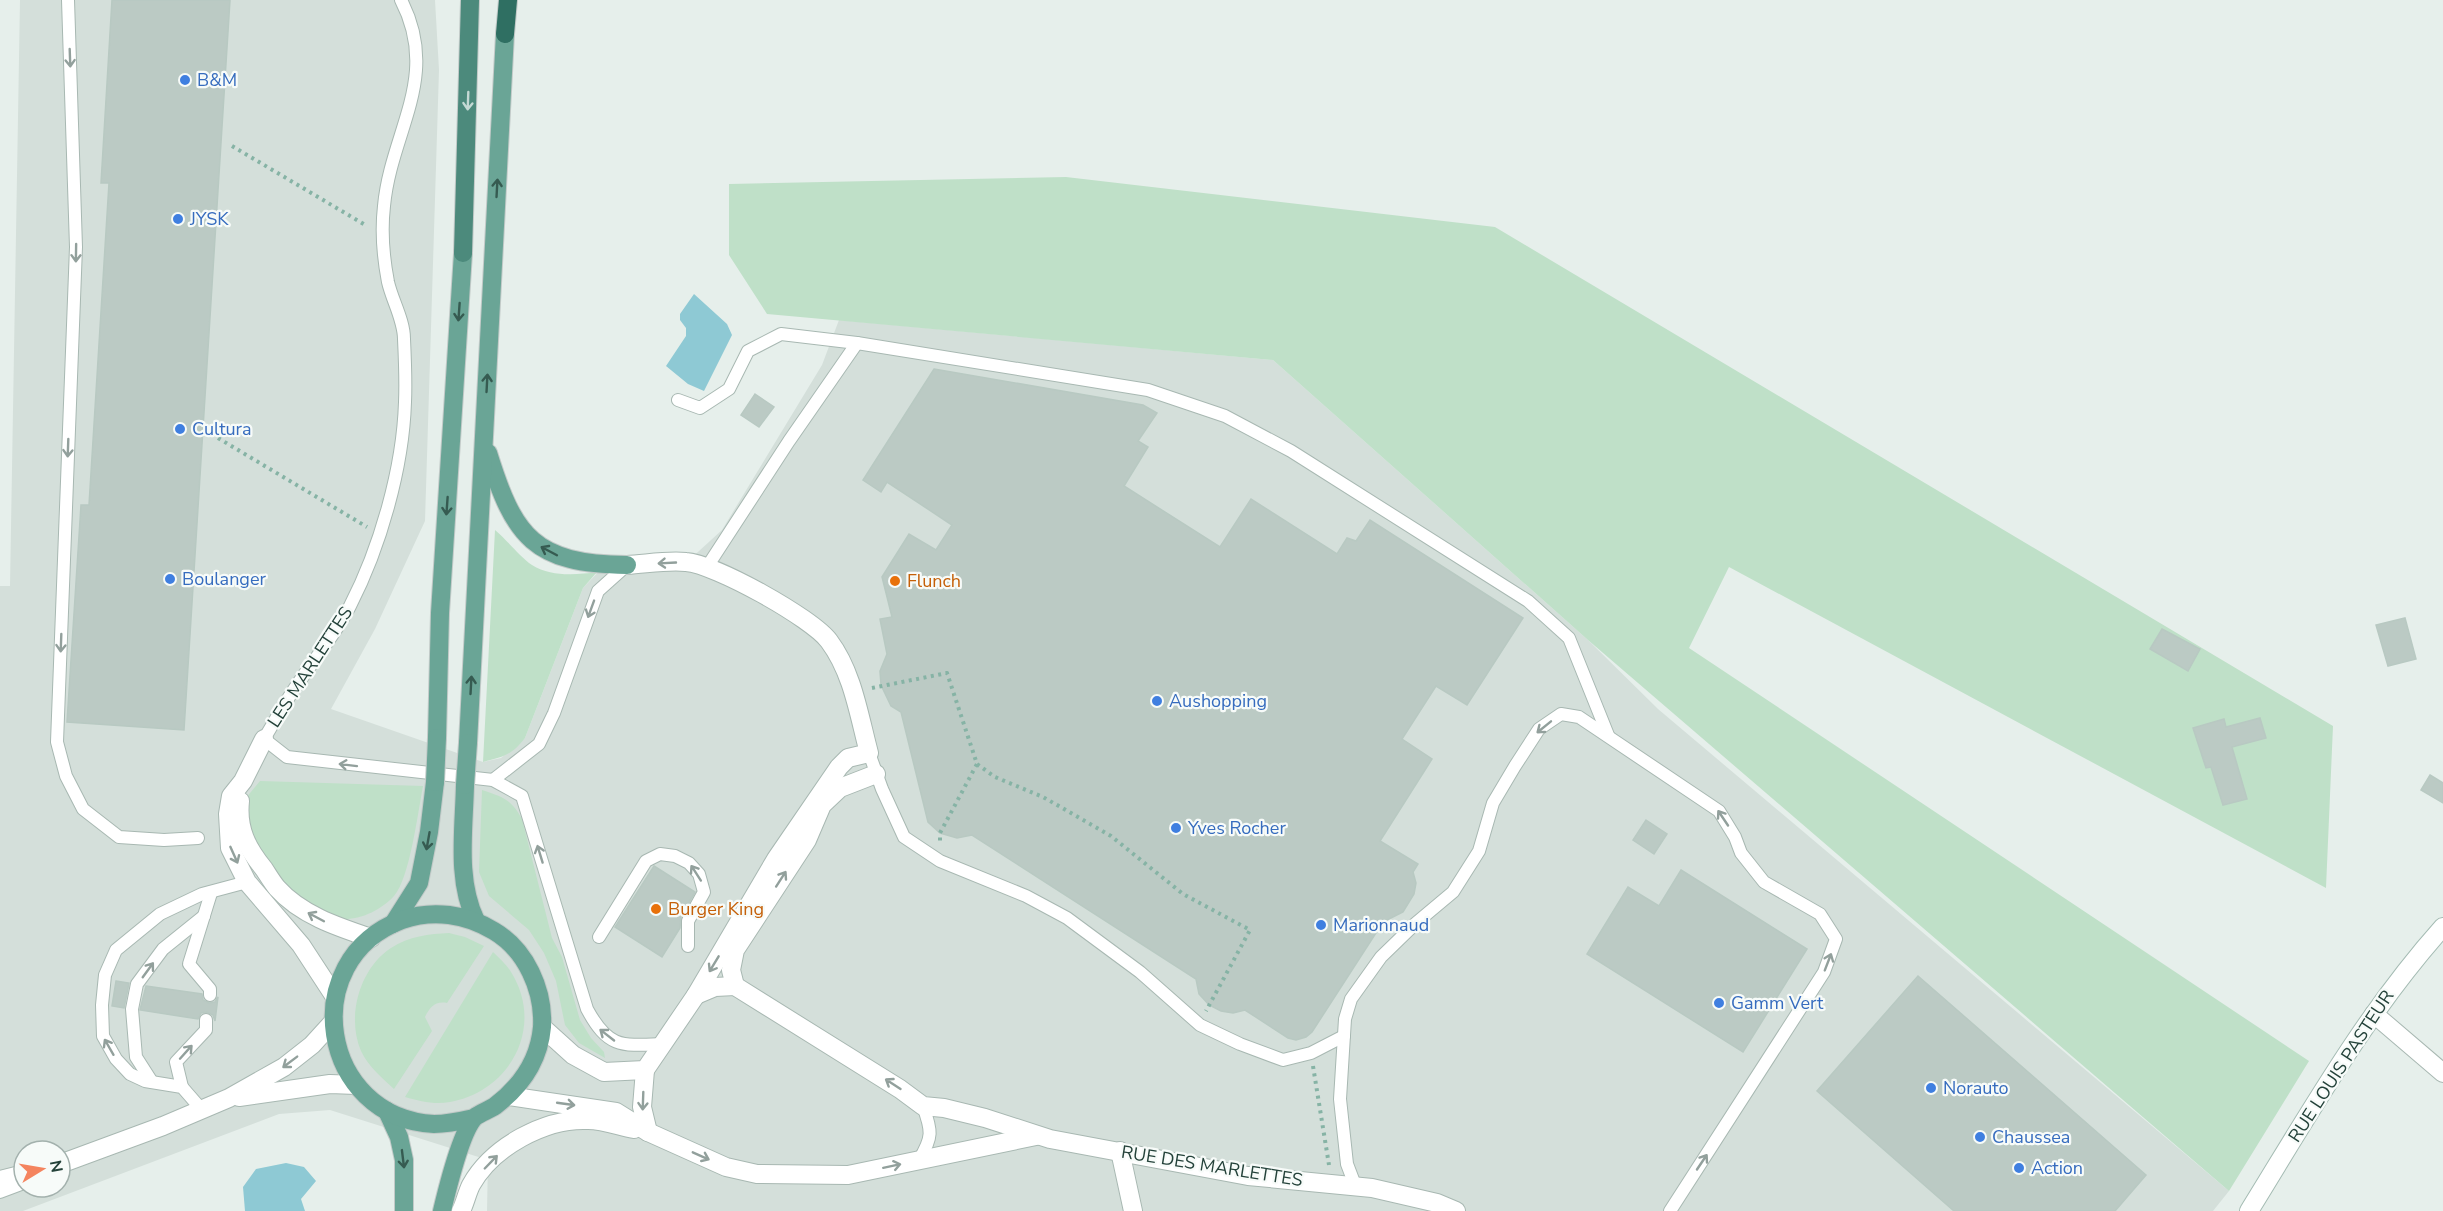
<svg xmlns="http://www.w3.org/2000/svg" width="2443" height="1211" font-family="'Nunito Sans',sans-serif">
  <rect width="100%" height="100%" fill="#e6efeb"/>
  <path fill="#d4dfda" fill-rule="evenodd" d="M20,0H435L439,70L425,521L375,629L331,709L483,762L501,758L525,738L583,588L605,565L687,562L722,530L822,365L839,320L1273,360L1588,640L1658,709L2229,1191L2213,1211H487L488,1160L330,1110L279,1114L23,1211H0V586H10ZM24,1151H60V1187H24Z"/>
  <g fill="#bfe0c8">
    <path d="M1066,177L1495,227L2333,726L2326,888L1729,567L1689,648L2309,1061L2229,1191L1588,640L1273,360L767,314L729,255V184Z"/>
    <path d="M495,530C507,540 520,557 532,565C551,577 576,575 597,572L583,588L525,738C512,755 503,757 483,762Z"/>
    <path d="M260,781L423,786C418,811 410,878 394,896C382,909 363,919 345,919C319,918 261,873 253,848C248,833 248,814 246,798Z"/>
    <path d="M482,790C503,797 511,799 522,819L552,938L562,957L580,1020L591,1038L604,1052L605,1058L579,1043L565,1025L556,981L544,953L529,930L489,896L479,872Z"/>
    <path d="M449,933L465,937L484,946L447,1003C435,1001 430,1007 425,1017L432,1031L394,1089C382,1078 368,1066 361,1051C346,1016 360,968 391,948C409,936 429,934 449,933Z"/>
    <path d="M493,952C499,958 507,965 511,972C545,1026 511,1091 450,1102C434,1105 420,1101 405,1097Z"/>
  </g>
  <g fill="#8ec9d4">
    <path d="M694,294L727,324L732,335L704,391L688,384L666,366L686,336V328L680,320V314Z"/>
    <path d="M286,1163L304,1167L316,1181L301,1199L305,1211H245L243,1187L256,1169Z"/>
  </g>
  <g fill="#bbcac4" stroke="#b8c9c2" stroke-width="1.5">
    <path d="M112,0H230L184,730L67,722L81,505H89L109,183H101Z"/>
    <path d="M934,369L1143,405L1157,413L1138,441L1148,447L1124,486L1220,547L1251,499L1337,554L1347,538L1356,541L1370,520L1523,618L1467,705L1436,686L1402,739L1432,759L1380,841L1418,864L1413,872L1416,883L1414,894L1403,912L1383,922L1312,1032L1306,1037L1296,1040L1288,1038L1245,1010L1233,1013L1221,1011L1209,1005L1199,994L1196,979L972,835L957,838L940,833L928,822L901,712L891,706L881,685L880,671L887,654L880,619L892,617L882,577L909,534L936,550L952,525L887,482L881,492L863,480Z"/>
    <path d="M755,394L774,407L759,427L741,415Z"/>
    <path d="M2405,618L2416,659L2388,666L2376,625Z"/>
    <path d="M2162,629L2200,649L2188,671L2150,649Z"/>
    <path d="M2260,718L2266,738L2232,747L2247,799L2223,805L2211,767L2206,768L2193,728L2224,719L2226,727Z"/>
    <path d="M2430,775L2443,783V803L2421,790Z"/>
    <path d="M1646,820L1667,834L1654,854L1633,840Z"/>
    <path d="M654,866L695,892L681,917L680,928L662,957L615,927Z"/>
    <path d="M1681,870L1807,949L1743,1052L1587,954L1628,887L1659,906Z"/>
    <path d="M1918,976L2146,1175L2115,1211H1954L1817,1091Z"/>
    <path d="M116,981L129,983L124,1008L112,1006Z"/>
    <path d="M146,986L202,994L203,1000L209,1003L215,1002L218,997L215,1021L213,1015L207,1012L201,1013L198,1019L140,1010Z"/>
  </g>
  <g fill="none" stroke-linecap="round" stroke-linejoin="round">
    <defs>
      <g id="service">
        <path d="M68,0L76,247L57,742L66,776L83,809L119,837L164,840L198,838"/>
        <path d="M401,0C441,77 391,131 384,206C381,232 383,256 388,282C392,300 404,320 404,339C405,360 406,381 405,402C403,468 380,548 350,606C335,635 315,658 297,685C285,702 275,721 264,739L287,757L493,780L522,796L587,1009C608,1048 621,1046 662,1044"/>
        <path d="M678,400L700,408L729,389L748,351L781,334L857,343L1148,390L1225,416L1291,451L1528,601L1569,638L1608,735"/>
        <path d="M707,567L789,441L857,343"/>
        <path d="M869,753L882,789L904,837L940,861L1026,896L1067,918L1140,972L1200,1025L1240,1044L1283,1060L1311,1053L1344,1036"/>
        <path d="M493,780L539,744L554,713L598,591L627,565"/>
        <path d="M599,937L646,861L660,854L675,856L689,863L699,874L704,892L688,921V946"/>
        <path d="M210,995V989L189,964L211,893"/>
        <path d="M152,1082L136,1057L132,1009L137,984L163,949L204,916"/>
        <path d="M182,1087L176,1062L206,1030V1020"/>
        <path d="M202,1110L182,1087L145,1081L130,1074L116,1059L103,1036L102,1005L105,975L116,950L160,914L202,894L247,882"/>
        <path d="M919,1160C933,1137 932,1131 923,1106"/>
        <path d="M1355,1185L1347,1164L1340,1099L1345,1019L1351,999L1381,957L1416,923L1453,892L1479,851L1493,803L1515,766L1539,729L1561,714L1579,717L1719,811L1735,837L1741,853L1764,882L1820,914L1836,939L1824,972L1670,1211"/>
        <path d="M0,1192L24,1183"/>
      </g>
      <g id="minor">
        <path d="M264,739L243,781L231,796L228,814L230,848L247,882L301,945L335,997"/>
        <path d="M240,801C237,829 247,848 264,869C268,875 272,882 277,888C301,915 338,927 371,938"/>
        <path d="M735,986L900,1089L923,1106L944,1108L985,1118L1050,1139L1248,1176L1372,1188L1437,1203L1456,1211"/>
        <path d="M735,986L731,970L735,950L807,840L822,805L840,788L876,774"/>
        <path d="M696,995L715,987L735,986"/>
        <path d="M2374,1014L2443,1073"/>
        <path d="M542,1027L573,1055L604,1072L645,1070L696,995L776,859L839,767L848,758L869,753C859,716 853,673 829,641C812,618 715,564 686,562C667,560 646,564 627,565"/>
        <path d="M645,1070L642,1107L648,1132"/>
        <path d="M508,1096L616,1112L648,1132L726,1167L757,1174L848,1175L1036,1136"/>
        <path d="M1120,1151L1133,1211"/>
        <path d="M461,1211C465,1203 467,1193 471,1185C492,1147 545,1118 588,1120C603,1120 619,1126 634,1129"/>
      </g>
      <g id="tertiary">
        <path d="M239,1097L330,1084L356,1085"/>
        <path d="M60,1164L163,1126L229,1098L284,1067L312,1045L333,1022"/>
        <path d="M0,1180L24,1174"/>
      </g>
      <path id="secondary" d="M2249,1211C2309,1114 2366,1013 2443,927"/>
      <g id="primary">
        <path d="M488,453C514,537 534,564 627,565"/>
        <path d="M437,738L440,613L463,253"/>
        <path d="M468,743L505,34"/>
        <path d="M465,785C464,830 456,880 476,921"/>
        <path d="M393,924L419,883L429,832L435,782"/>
        <path d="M387,1111L399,1137L404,1160V1211"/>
        <path d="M442,1211C447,1190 461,1131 475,1117C480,1113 489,1110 495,1106C520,1087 539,1061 542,1027C544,990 526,950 494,931C466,914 433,909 402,920C295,960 320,1118 434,1124C448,1124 461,1121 474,1118"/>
      </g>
      <path id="trunk" d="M463,253L470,0"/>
      <path id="motorway" d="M505,34L508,0"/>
    </defs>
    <use href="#service" stroke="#a8b8b2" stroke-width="14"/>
    <use href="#minor" stroke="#a8b8b2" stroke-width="20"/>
    <use href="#tertiary" stroke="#a8b8b2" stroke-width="20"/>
    <use href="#secondary" stroke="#a4bbb3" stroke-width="20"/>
    <use href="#primary" stroke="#c2cac8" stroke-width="20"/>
    <use href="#trunk" stroke="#c2cac8" stroke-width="20"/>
    <use href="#motorway" stroke="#c2cac8" stroke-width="20"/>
    <g stroke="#86b3a5" stroke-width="4" stroke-dasharray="3 4.5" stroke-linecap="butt">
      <path d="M232,146L367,226"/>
      <path d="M218,438L367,527"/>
      <path d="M872,688L947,673L977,764L940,833V842"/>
      <path d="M977,764L995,777L1043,797L1111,836L1183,894L1250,930L1206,1011"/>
      <path d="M1313,1066L1329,1165"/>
    </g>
    <use href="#service" stroke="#fff" stroke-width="12"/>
    <use href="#minor" stroke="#fff" stroke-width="18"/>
    <use href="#tertiary" stroke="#fff" stroke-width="18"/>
    <use href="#secondary" stroke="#fff" stroke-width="18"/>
    <use href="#primary" stroke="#6aa596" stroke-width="18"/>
    <use href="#trunk" stroke="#4c8a7c" stroke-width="18"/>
    <use href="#motorway" stroke="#2f6f62" stroke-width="18"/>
    <defs>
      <g id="primary-bridge">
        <path d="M435,782L437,738"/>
        <path d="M465,785L468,743"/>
      </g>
    </defs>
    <use href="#primary-bridge" stroke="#c2cac8" stroke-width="20" stroke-linecap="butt"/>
    <use href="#primary-bridge" stroke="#6aa596" stroke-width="18"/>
  </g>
  <defs><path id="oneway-shaft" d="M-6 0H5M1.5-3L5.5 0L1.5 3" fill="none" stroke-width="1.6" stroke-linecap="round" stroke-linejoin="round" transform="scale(1.5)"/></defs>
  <g stroke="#92a09c">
    <use href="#oneway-shaft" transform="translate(70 58) rotate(88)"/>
    <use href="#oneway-shaft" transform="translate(76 253) rotate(91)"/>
    <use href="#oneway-shaft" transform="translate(68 448) rotate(92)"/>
    <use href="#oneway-shaft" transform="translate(667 563) rotate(177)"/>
    <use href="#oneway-shaft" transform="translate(591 609) rotate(110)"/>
    <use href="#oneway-shaft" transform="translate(61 643) rotate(92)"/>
    <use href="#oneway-shaft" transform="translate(1544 727) rotate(141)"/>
    <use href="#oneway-shaft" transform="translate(348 765) rotate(-173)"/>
    <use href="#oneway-shaft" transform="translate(1723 818) rotate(-124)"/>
    <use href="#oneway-shaft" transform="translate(540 854) rotate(-107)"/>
    <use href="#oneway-shaft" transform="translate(234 855) rotate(66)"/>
    <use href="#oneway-shaft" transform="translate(696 873) rotate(-123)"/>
    <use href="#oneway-shaft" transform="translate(781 879) rotate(-57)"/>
    <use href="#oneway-shaft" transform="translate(316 917) rotate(-152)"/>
    <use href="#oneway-shaft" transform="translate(1828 962) rotate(-69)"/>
    <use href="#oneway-shaft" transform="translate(714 964) rotate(121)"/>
    <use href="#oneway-shaft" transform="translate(148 970) rotate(-54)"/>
    <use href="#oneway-shaft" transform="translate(607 1035) rotate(-142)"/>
    <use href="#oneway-shaft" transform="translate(109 1047) rotate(-120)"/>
    <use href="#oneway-shaft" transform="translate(186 1052) rotate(-48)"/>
    <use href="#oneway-shaft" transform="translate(290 1062) rotate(143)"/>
    <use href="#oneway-shaft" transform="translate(893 1084) rotate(-147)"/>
    <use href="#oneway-shaft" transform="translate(643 1101) rotate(92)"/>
    <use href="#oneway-shaft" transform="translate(566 1104) rotate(8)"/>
    <use href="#oneway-shaft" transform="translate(701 1156) rotate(24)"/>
    <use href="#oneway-shaft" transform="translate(491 1162) rotate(-46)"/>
    <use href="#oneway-shaft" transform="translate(1702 1162) rotate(-56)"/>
    <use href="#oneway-shaft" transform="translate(892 1166) rotate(-12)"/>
  </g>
  <use stroke="#c4d9d4" href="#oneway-shaft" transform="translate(468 101) rotate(92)"/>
  <g stroke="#365b51">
    <use href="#oneway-shaft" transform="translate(497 188) rotate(-87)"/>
    <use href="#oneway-shaft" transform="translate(459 312) rotate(94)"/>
    <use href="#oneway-shaft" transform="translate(487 383) rotate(-87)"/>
    <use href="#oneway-shaft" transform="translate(447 506) rotate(94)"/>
    <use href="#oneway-shaft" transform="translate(549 551) rotate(-152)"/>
    <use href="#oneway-shaft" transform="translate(471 685) rotate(-87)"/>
    <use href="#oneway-shaft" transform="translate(428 841) rotate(100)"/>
    <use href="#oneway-shaft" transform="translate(403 1159) rotate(83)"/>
  </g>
  <g fill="#3f7fe0" stroke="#f7fbf9" stroke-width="2">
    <circle cx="185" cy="80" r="6"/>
    <circle cx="178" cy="219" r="6"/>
    <circle cx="180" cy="429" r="6"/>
    <circle cx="170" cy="579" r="6"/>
    <circle cx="1157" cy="701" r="6"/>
    <circle cx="1176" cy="828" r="6"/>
    <circle cx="1321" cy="925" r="6"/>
    <circle cx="1719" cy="1003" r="6"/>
    <circle cx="1931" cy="1088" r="6"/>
    <circle cx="1980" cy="1137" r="6"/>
    <circle cx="2019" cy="1168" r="6"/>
  </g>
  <g fill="#e8710a" stroke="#f7fbf9" stroke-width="2">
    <circle cx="895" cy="581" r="6"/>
    <circle cx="656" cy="909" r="6"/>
  </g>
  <g text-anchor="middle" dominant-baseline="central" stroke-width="4.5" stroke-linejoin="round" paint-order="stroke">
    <g font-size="18" fill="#366cbe" stroke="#f7fbf9" text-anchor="start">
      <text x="197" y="80">B&amp;M</text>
      <text x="190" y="219">JYSK</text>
      <text x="192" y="429">Cultura</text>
      <text x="182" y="579">Boulanger</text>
      <text x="1169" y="701">Aushopping</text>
      <text x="1188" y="828">Yves Rocher</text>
      <text x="1333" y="925">Marionnaud</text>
      <text x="1731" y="1003">Gamm Vert</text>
      <text x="1943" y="1088">Norauto</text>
      <text x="1992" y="1137">Chaussea</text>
      <text x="2031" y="1168">Action</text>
    </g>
    <g font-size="18" fill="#c56008" stroke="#f7fbf9" text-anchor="start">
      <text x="907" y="581">Flunch</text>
      <text x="668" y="909">Burger King</text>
    </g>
    <g font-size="18" fill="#24423a" stroke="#f7fbf9">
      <text transform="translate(310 667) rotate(-57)">LES MARLETTES</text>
      <text transform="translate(2341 1066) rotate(-57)">RUE LOUIS PASTEUR</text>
      <text transform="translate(1212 1166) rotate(9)">RUE DES MARLETTES</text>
    </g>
  </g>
  <g transform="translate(42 1169) rotate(79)"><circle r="28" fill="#f7fbf9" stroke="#a3b1ad" stroke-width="1.5"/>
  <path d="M0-4.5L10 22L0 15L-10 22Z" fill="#f4845f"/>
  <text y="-9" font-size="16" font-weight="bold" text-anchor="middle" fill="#24423a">N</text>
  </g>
</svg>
